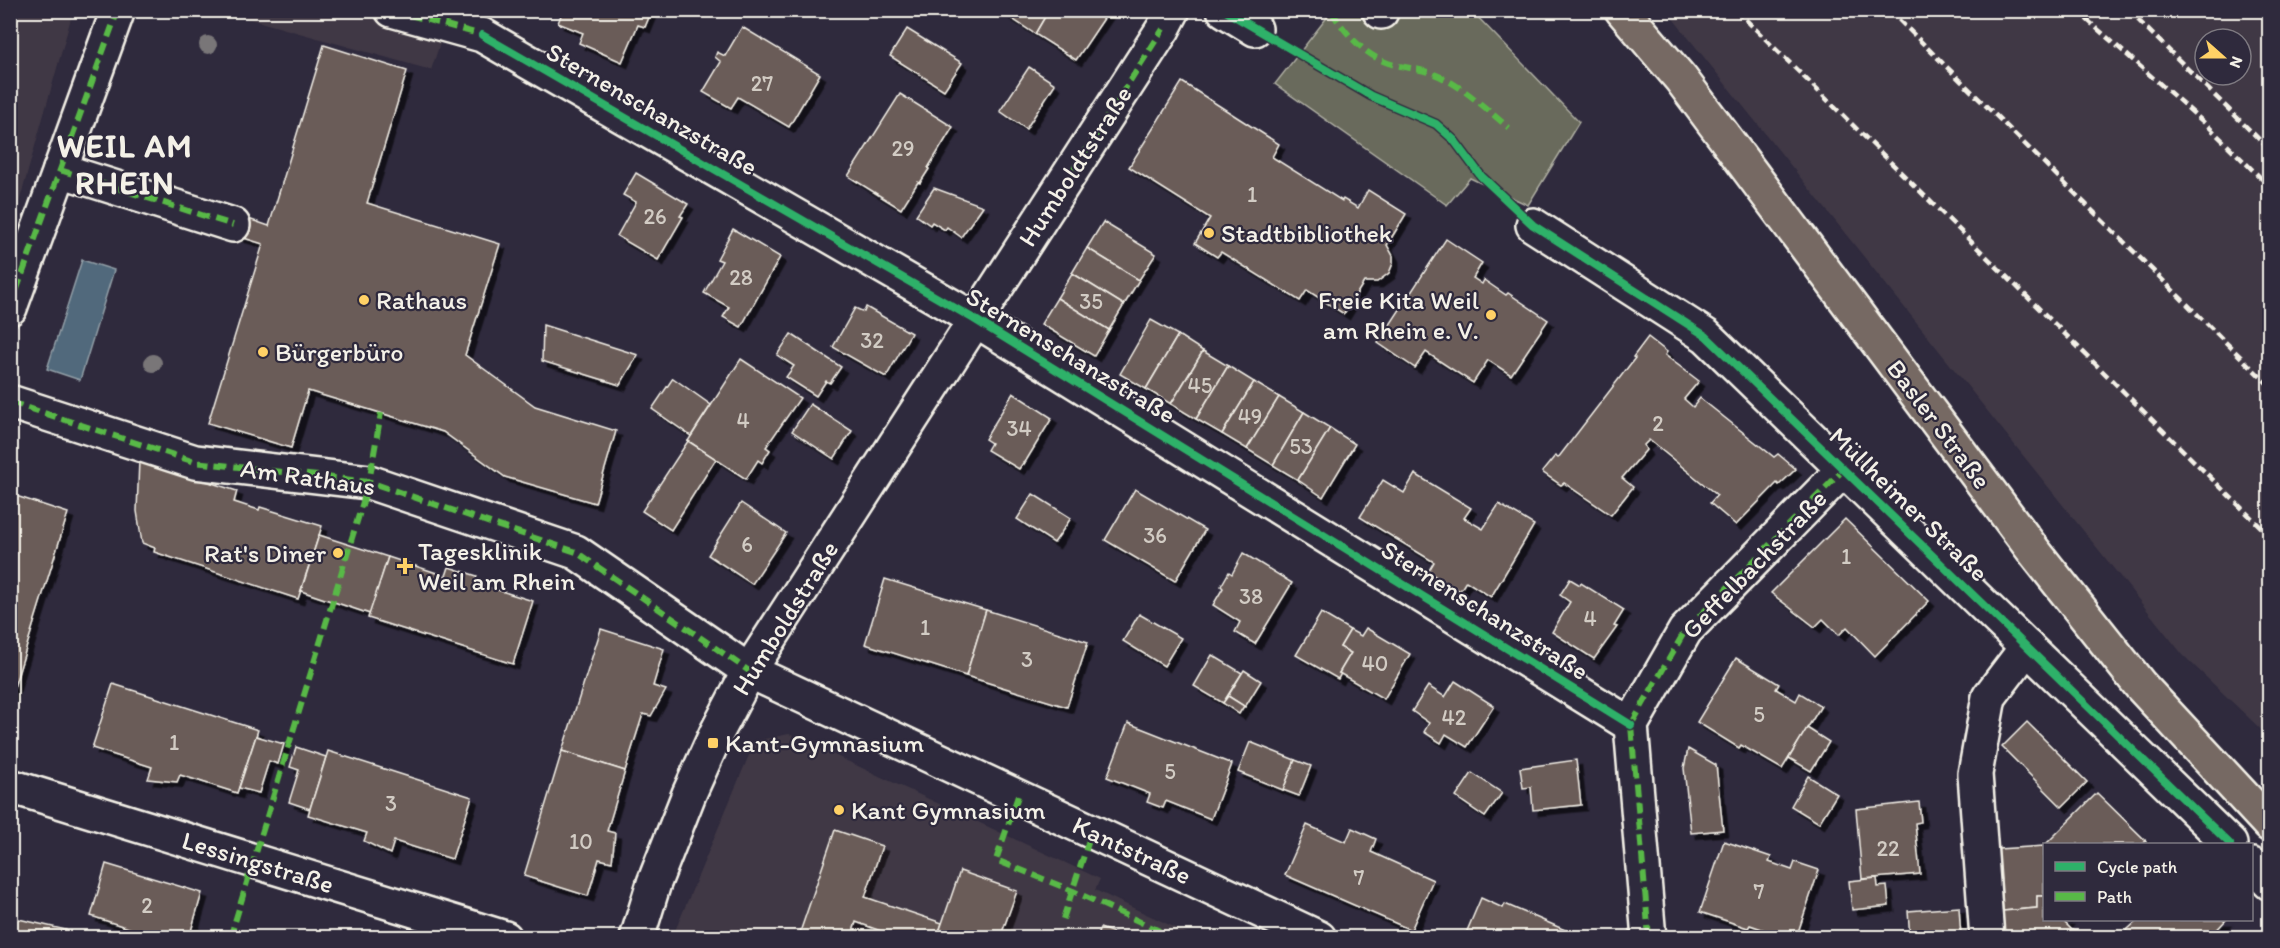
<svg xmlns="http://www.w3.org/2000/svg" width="2280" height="948" font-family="Itim,sans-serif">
  <defs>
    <filter id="shadow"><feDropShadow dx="5.5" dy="5.5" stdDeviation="0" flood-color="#0009"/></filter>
  </defs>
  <rect width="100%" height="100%" fill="#2f2a3d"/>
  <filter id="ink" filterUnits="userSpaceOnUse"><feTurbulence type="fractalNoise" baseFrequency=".0167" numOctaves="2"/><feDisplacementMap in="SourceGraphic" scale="12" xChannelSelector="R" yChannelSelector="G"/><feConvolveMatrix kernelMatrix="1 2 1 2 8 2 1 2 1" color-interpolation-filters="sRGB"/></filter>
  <g filter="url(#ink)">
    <g fill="#413945" fill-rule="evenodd">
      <path d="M11,10L73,11L11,231L10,11Z"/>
      <path d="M221,11H451L431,70Z"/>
      <path d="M1667,11H2269V737L2183,655ZM2205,39H2241V75H2205Z"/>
      <path d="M789,734L1100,879L1095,890L1195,937L672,938L755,741Z"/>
    </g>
    <path fill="#696a5b" stroke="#aeaea2" stroke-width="1.5" d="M1332,11H1472L1579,122L1528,205L1470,178L1447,205L1275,84Z"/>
    <path fill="#51697b" stroke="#929fa7" stroke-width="1.5" d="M82,260L114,270L80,380L47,369Z"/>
    <g fill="#6b5b59" stroke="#f4f1e8" stroke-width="1.5" filter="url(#shadow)">
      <path d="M563,10H652L645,27L638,25L622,62L579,43L583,33L558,23Z"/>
      <path d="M999,10H1049L1035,34Z"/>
      <path d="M1049,10H1109V11L1076,60L1035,34Z"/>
      <path d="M742,27L820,74L789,127L738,97L731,108L703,92L721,62L715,57L717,52L725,56Z"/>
      <path d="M907,29L962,63L944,90L890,56Z"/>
      <path d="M324,45L407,71L367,203L500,244L465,355L535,406L616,431L595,503L505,477L443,432L308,391L291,448L208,423L263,244L231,234L237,215L269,226Z"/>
      <path d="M1029,67L1055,84L1026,129L1000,111Z"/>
      <path d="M1182,82L1279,144L1272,157L1342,201L1343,199L1358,208L1368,190L1406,214L1387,245L1393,256V263L1389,273L1377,282H1364L1344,314L1307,290L1300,301L1221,252L1217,257L1195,243L1210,218L1129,167Z"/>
      <path d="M900,94L953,127L928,168L929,169L920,183L918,182L901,209L848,176Z"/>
      <path d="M636,173L688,204L680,216L683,217L658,260L617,236L636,202L623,195Z"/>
      <path d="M934,188L983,206L961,237L947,227L945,230L932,222L930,225L916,215Z"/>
      <path d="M1103,222L1156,254L1139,280L1087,248Z"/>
      <path d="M733,229L780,257L741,327L723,317L729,307L704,293L722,261L717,259Z"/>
      <path d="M1446,239L1482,263L1473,278L1482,284L1484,280L1506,295L1508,293L1548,320L1511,375L1488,360L1473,383L1426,352L1415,368L1378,343Z"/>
      <path d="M1087,248L1139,280L1124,305L1072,273Z"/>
      <path d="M1072,273L1124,305L1109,330L1057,298Z"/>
      <path d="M1057,298L1109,330L1094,356L1041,324Z"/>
      <path d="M866,307L911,333L886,377L833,347L855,308L864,312Z"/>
      <path d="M1151,320L1178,335L1146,389L1120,374Z"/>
      <path d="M543,325L638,355L620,385L542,361Z"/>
      <path d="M791,334L841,367L830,383L826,381L816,396L786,377L794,366L777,355Z"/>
      <path d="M1178,335L1203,351L1171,404L1146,389Z"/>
      <path d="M1648,337L1667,352L1665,355L1699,381L1684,399L1693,407L1700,398L1774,457L1778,454L1796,469L1779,485L1777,483L1736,525L1710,503L1717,495L1649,440L1644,445L1646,450L1622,478L1633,487L1611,515L1564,483L1561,485L1542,472L1555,456L1558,458L1635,358L1633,357Z"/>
      <path d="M1203,351L1228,366L1196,419L1171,404Z"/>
      <path d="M741,359L800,398L766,447L770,450L762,463L758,460L746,479L688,441Z"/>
      <path d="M1228,366L1254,382L1222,434L1196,419Z"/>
      <path d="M673,378L711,405L691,436L652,409Z"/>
      <path d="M1254,382L1279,397L1247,449L1222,434Z"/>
      <path d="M1013,393L1052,418L1024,464L1023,463L1019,469L987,450L991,443L985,439Z"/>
      <path d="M1279,397L1304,412L1273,465L1247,449Z"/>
      <path d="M810,404L852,431L834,459L792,431Z"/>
      <path d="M1304,412L1330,428L1298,480L1273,465Z"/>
      <path d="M1330,428L1355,444L1323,497L1298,480Z"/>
      <path d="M688,441L716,459L671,530L642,511Z"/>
      <path d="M139,460L237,491L234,502L259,510L260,507L322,526L298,599L154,552L155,548L142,543L137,511Z"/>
      <path d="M1415,474L1471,508L1464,518L1483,529L1499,504L1534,525L1491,597L1466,581L1460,591L1428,572L1434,562L1360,517L1383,480L1404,493Z"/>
      <path d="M1135,489L1205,530L1175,581L1105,540Z"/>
      <path d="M10,494L68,513L11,697H10Z"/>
      <path d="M1033,494L1071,518L1054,543L1017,519Z"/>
      <path d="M741,503L786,533L752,584L708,555Z"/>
      <path d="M1845,519L1929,601L1875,656L1847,627L1839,635L1823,619L1815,627L1771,593Z"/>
      <path d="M319,535L388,557L370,614L301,591Z"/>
      <path d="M1243,553L1292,583L1255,644L1235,632L1240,622L1213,605L1223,588L1221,586L1229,572L1232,574Z"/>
      <path d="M388,557L446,576L449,567L477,576L475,583L533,601L513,664L368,618Z"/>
      <path d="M885,579L986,610L966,676L865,644Z"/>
      <path d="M1570,579L1580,585L1581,583L1624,610L1614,626L1617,627L1594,659L1552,632L1570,602L1560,595Z"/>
      <path d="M986,610L1088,642L1067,707L966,676Z"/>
      <path d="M1321,613L1350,630L1340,647L1351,653L1339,673H1341L1338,679L1296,655Z"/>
      <path d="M1139,614L1181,638L1164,666L1123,641Z"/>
      <path d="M1366,628L1410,654L1384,699L1339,673L1351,653L1340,647L1350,630L1361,636Z"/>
      <path d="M601,629L664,649L653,686L666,690L651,716L643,714L625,771L562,751Z"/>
      <path d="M1212,655L1242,673L1223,703L1194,686Z"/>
      <path d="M1736,658L1779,684L1776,689L1796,701L1800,693L1821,706L1782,769L1741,745L1739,748L1697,722Z"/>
      <path d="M1244,670L1261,681L1245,707L1228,696Z"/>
      <path d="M1455,681L1494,706L1467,747L1446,734L1441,743L1424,732L1429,723L1412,711L1428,686L1445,697Z"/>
      <path d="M113,684L258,730L237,793L180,775L177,782L148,779L152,767L92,748Z"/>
      <path d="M1228,696L1244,706L1239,714L1223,703Z"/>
      <path d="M2027,722L2087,782L2062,807L2002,747Z"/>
      <path d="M1128,723L1232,764L1211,819L1166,801L1163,808L1147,802L1150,794L1107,777Z"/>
      <path d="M1807,728L1829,742L1811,771L1789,758Z"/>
      <path d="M256,736L284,744L278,764L269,761L259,793L239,788Z"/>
      <path d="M1250,742L1295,760L1283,790L1238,772Z"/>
      <path d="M296,747L326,757L310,809L289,802L299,770L290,767Z"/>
      <path d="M1688,749L1716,765L1723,830L1691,833L1684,768Z"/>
      <path d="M328,751L472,797L452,859L394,841L390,854L364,841L367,833L308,815Z"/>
      <path d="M562,751L625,771L607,831L615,833L612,862L599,859L588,896L524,876Z"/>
      <path d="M1295,760L1311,766L1299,796L1283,790Z"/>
      <path d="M1576,760L1581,805L1533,810L1531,787L1523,788L1520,768Z"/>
      <path d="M1472,773L1502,793L1485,817L1456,797Z"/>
      <path d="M1808,776L1837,794L1819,823L1791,806Z"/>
      <path d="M2097,793L2146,841L2142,844H2046Z"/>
      <path d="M1919,802L1921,822L1915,823L1920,874L1862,879L1856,809Z"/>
      <path d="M1307,825L1346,842L1352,828L1376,839L1371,852L1433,880L1411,930L1285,875Z"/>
      <path d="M835,830L882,846L865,897L942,923L937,938H900L856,922L851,938H798Z"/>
      <path d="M1724,841L1771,857L1769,862L1792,870L1795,862L1819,870L1796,938H1788L1750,925L1748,928L1700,912Z"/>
      <path d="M2044,846V896H2037V908L2003,911L1998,849Z"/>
      <path d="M106,864L202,893L189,938H160L91,916Z"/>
      <path d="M960,871L1017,891L1000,938H937Z"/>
      <path d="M1877,878L1878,887L1887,886L1889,906L1852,910L1849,881Z"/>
      <path d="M2037,896H2044V920H2068L2065,923L2080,938H2004L2003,911L2037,908Z"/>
      <path d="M1481,898L1503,908L1505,904L1579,936L1464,938Z"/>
      <path d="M1959,907L1961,938H1910L1908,911Z"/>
      <path d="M10,917L66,930L64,938H10Z"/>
      <path d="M2138,920H2226L2209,938L2203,934L2199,938H2118Z"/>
      <path d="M1100,928L1129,938H1096Z"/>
      <path d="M245,931L267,938H243Z"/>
    </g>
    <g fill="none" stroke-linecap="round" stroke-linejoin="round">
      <defs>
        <g id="minor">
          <path d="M392,10L482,35L974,319L1631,725"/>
          <path d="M1224,10L1255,29"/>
          <path d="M1379,10L1381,12"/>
          <path d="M60,170L233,225"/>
          <path d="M1533,225L1706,336L2230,844"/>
          <path d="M10,308L118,10"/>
          <path d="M10,402L195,462L369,482L576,552L749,671L1319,938"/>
          <path d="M10,786L505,938"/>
          <path d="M2252,865L2270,883"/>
          <path d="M637,938L654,883L689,794L716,734L749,671L1163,29L1173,10"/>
          <path d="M1649,938L1631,725L1685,631L1843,470"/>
          <path d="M1987,938L1975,774L1989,697L2027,647"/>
        </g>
        <path id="major" d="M1622,10L1681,79L2033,550L2140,685L2270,825"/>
      </defs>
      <use href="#minor" stroke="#f4f1e8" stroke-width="38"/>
      <use href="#major" stroke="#f4f1e8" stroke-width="38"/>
      <use href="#minor" stroke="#2f2a3d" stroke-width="33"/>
      <use href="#major" stroke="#766964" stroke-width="33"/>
      <g stroke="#f4f1e8" stroke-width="4.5" stroke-dasharray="9 4.5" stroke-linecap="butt">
        <path d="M1736,10L2270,536"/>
        <path d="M1889,10L2270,386"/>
        <path d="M2076,10L2208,126L2270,187"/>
        <path d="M2128,10L2270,150"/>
      </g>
      <g stroke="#58b947" stroke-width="6" stroke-dasharray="12 6" stroke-linecap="butt">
        <path d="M102,10L116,16"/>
        <path d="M392,10L482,35"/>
        <path d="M1335,10L1334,15C1347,35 1365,55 1388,63C1403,68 1419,68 1434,74C1462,85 1486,109 1509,128"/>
        <path d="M60,170L233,225"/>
        <path d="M1072,172L1163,29"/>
        <path d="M10,308L118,10"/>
        <path d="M10,402L195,462L369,482L576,552L749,671"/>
        <path d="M1018,796L996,860L1073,891L1175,938"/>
        <path d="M1063,919L1092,831"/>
        <path d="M230,938L369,482L381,413"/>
        <path d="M1649,938L1631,725L1685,631L1843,470"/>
      </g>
      <defs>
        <g id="cycleway">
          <path d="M1224,10L1371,96L1436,124L1454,140L1481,176L1533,225L1706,336L2230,844"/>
          <path d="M482,35L974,319L1631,725"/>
        </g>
      </defs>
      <use href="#cycleway" stroke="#2f2a3d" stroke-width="11"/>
      <use href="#cycleway" stroke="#2db169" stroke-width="8"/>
    </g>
    <g fill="#797678">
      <circle cx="208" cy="45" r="9"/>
      <circle cx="153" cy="363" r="9"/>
    </g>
  </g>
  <g fill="#ffd166" stroke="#2f2a3d" stroke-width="2">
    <circle cx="1209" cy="233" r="6"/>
    <circle cx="364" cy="300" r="6"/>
    <circle cx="1491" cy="315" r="6"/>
    <circle cx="263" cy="352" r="6"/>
    <circle cx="338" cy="553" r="6"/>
    <path d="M402 557h6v6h6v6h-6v6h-6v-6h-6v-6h6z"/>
    <rect x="707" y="737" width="12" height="12" rx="3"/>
    <circle cx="839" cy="810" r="6"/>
  </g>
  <g text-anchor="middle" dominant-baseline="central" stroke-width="4.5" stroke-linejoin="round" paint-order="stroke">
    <g font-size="22" fill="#d2ccc4">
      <text x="762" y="83">27</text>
      <text x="903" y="148">29</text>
      <text x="1252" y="194">1</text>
      <text x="655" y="216">26</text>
      <text x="741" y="277">28</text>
      <text x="1091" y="301">35</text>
      <text x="872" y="340">32</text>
      <text x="1200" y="385">45</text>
      <text x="1250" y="416">49</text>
      <text x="743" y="420">4</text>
      <text x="1658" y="423">2</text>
      <text x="1019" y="428">34</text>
      <text x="1301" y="446">53</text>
      <text x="1155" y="535">36</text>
      <text x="747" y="544">6</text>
      <text x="1846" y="556">1</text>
      <text x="1251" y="596">38</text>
      <text x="1590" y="618">4</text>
      <text x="925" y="627">1</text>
      <text x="1027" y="659">3</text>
      <text x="1375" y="663">40</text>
      <text x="1759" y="714">5</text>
      <text x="1454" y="717">42</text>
      <text x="174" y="742">1</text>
      <text x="1170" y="771">5</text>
      <text x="391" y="803">3</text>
      <text x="581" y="841">10</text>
      <text x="1888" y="848">22</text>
      <text x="1359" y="877">7</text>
      <text x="1759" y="891">7</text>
      <text x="147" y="905">2</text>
    </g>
    <g font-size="26" fill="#f4f1e8" stroke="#2f2a3d">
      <text transform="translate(652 109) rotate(30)">Sternenschanzstraße</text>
      <text transform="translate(1075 166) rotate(-57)">Humboldtstraße</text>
      <text transform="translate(1071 355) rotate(31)">Sternenschanzstraße</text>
      <text transform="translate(1939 424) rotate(53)">Basler Straße</text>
      <text transform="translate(308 477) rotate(8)">Am Rathaus</text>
      <text transform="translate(1909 504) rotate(44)">Müllheimer Straße</text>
      <text transform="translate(1754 564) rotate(-46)">Geffelbachstraße</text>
      <text transform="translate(1485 610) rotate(32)">Sternenschanzstraße</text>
      <text transform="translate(785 618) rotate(-58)">Humboldstraße</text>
      <text transform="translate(1132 850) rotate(25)">Kantstraße</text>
      <text transform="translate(258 862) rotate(17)">Lessingstraße</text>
    </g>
    <g font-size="26" fill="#f4f1e8" stroke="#2f2a3d" text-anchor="start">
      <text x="1221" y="233">Stadtbibliothek</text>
      <text x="376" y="300">Rathaus</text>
      <text x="1479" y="300" text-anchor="end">Freie Kita Weil<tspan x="1479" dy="30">am Rhein e. V.</tspan></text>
      <text x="275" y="352">Bürgerbüro</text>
      <text x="418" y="551">Tagesklinik<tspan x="418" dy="30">Weil am Rhein</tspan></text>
      <text x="326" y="553" text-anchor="end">Rat's Diner</text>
      <text x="725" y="743">Kant-Gymnasium</text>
      <text x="851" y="810">Kant Gymnasium</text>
    </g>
    <g font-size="32" font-weight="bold" letter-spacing="1.5" fill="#f4f1e8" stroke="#2f2a3d">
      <text x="125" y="146">WEIL AM<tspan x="125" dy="37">RHEIN</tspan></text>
    </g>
  </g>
  <rect width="2280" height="948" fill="none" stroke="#2f2a3d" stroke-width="36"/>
  <rect x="18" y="18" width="2244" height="912" fill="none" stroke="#f4f1e8" stroke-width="2" filter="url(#ink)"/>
  <rect x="2043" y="843" width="210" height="78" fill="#2f2a3d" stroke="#7e7a81" stroke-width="1.5"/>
  <rect x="2055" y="862" width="30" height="9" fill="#2db169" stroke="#7e7a81" stroke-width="1.5"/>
  <text x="2097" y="873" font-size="18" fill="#f4f1e8">Cycle path</text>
  <rect x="2055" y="892" width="30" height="9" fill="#58b947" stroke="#7e7a81" stroke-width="1.5"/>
  <text x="2097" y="903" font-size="18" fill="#f4f1e8">Path</text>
  <g transform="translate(2223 57) rotate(111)"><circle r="28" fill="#2f2a3d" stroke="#7e7a81" stroke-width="1.5"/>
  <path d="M0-4.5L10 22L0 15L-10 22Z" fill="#ffd166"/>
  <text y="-9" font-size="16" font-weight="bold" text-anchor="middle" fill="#f4f1e8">N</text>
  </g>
</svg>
